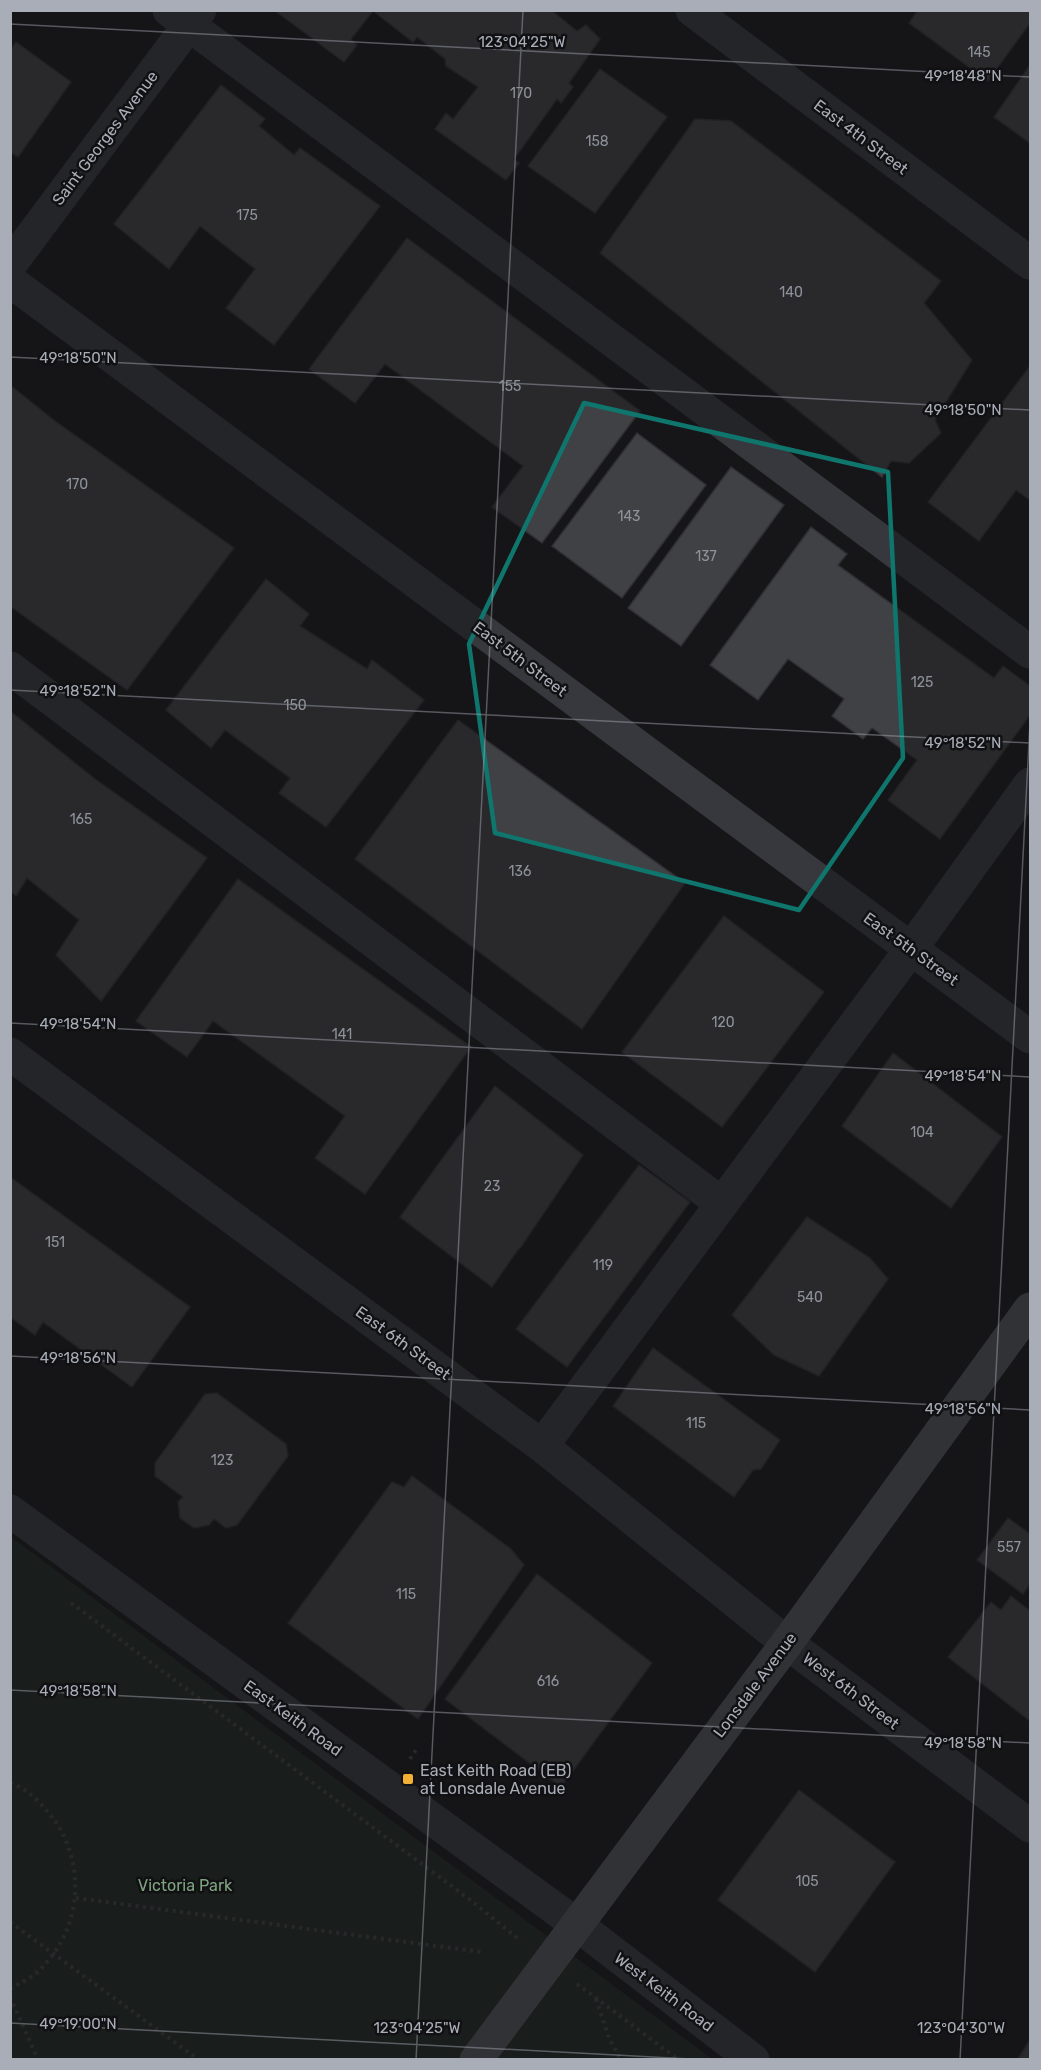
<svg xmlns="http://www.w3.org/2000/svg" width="1041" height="2070" font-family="Rubik,sans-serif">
  <rect width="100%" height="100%" fill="#161618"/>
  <path fill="#1e261f" d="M11,1537L712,2059H11Z"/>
  <g fill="#404145" stroke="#303034" stroke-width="1.5">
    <path d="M274,10H551L577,31L586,25L600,39L569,83L573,87L561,103L557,99L514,159L519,163L506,180L435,129L446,113L453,119L478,87L446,66L445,59L417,37L413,42L373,11L351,39L357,45L344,62Z"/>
    <path d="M918,10H1030V23L988,81L909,23Z"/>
    <path d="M16,42L71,82L18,157L10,152V50Z"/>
    <path d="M1030,65V143L994,117Z"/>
    <path d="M600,69L667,117L595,213L528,166Z"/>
    <path d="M221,85L265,119L259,126L294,155L300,148L380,206L274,345L226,308L255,269L200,226L169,269L114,224Z"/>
    <path d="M695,119L731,121L941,281L924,303L972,360L935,420L941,433L909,463L891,461L882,477L600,253Z"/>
    <path d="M407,238L640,411L542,543L492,507L523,466L385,364L355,403L309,369Z"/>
    <path d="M1030,366V500L1016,490L979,541L928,502Z"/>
    <path d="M10,385L55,421L234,548L127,690L10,606Z"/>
    <path d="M637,433L706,485L622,598L552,546Z"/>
    <path d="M731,467L784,505L681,646L628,608Z"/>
    <path d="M811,527L847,554L838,565L994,678L1003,666L1030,686V715L940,839L888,800L917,760L872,728L863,739L832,716L844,699L788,659L758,700L710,665Z"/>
    <path d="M266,579L309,614L300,626L367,669L372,660L424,700L326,827L279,793L290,778L225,730L211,748L166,710Z"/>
    <path d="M10,711L95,779L207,858L101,1001L56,955L79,920L27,878L16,896L10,891Z"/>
    <path d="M458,720L685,883L582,1029L355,859Z"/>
    <path d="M238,879L471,1047L365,1194L315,1158L345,1116L213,1021L187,1057L136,1021Z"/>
    <path d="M724,916L824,992L722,1127L622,1052Z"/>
    <path d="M893,1053L1002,1137L951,1208L842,1126Z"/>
    <path d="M495,1086L583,1155L521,1247L517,1251L492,1287L400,1217Z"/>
    <path d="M639,1165L690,1202L567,1367L516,1329Z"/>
    <path d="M10,1177L190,1307L132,1387L43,1322L35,1335L10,1317Z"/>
    <path d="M807,1217L870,1258L888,1279L819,1376L774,1355L732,1315Z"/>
    <path d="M653,1348L780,1440L761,1469L753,1470L734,1497L613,1406Z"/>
    <path d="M217,1393L286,1444L288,1456L237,1525L226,1528L214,1519L209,1525L194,1528L180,1518L178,1502L183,1497L155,1476V1463L205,1394Z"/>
    <path d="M412,1476L511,1549L524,1565L418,1719L288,1623L392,1482L404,1487Z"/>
    <path d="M1008,1518L1030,1534V1584L1023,1594L977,1560Z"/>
    <path d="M537,1574L652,1663L561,1787L445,1699Z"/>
    <path d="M1011,1596L1030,1611V1721L948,1657L991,1602L1001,1610Z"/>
    <path d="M799,1790L895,1862L815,1972L718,1900Z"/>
    <path d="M1030,2040V2060H1017Z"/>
  </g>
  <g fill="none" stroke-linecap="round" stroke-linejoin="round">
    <g stroke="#3d3f44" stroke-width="4" stroke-dasharray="3 4.5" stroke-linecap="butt">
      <path d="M71,1603L469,1899L521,1941"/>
      <path d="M410,1759L416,1750"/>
      <path d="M10,1783C27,1788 42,1804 52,1817C89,1866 81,1935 34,1975C27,1980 18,1984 10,1989"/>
      <path d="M76,1898L482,1952"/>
      <path d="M10,1922L199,2060"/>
      <path d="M577,1984L679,2060"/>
      <path d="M10,1997L38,2060"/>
      <path d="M596,1999L609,2038L621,2060"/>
    </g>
    <g stroke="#37383d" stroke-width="33">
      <path d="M169,10L1030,652"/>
      <path d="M692,10L1030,263"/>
      <path d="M10,265L200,10"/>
      <path d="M10,281L1030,1037"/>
      <path d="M10,668L721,1203"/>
      <path d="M10,1054L542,1446L787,1643L1030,1826"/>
      <path d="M542,1446L911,949L1030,784"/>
      <path d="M10,1511L576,1924L753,2060"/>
    </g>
    <path stroke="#53555c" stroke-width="33" d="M476,2060L787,1643L1030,1309"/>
  </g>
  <path d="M0 0H1041V2070H0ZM584,403L888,472L903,758L799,910L495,833L469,644Z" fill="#161618" fill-opacity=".55" fill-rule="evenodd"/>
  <path fill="none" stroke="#0f766e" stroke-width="4.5" stroke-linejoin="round" d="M584,403L888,472L903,758L799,910L495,833L469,644Z"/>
  <path fill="none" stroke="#a8adb8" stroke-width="1.5" stroke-opacity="0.45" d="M10,24L1030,77M10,357L1030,410M10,690L1030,743M10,1023L1030,1077M10,1356L1030,1410M10,1690L1030,1743M10,2023L709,2060M416,2060L523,10M960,2060L1030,723"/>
  <rect fill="#f2b134" stroke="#111113" stroke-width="2" x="402" y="1773" width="12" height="12" rx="3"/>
  <g text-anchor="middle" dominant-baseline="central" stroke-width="5" stroke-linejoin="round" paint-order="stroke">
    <g font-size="14" fill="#8e929b">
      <text x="979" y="52">145</text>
      <text x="521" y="93">170</text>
      <text x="597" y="141">158</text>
      <text x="247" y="215">175</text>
      <text x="791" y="292">140</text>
      <text x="510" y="386">155</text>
      <text x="77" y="484">170</text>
      <text x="629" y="516">143</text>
      <text x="706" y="556">137</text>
      <text x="922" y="682">125</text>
      <text x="295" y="705">150</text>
      <text x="81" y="819">165</text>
      <text x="520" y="871">136</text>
      <text x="723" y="1022">120</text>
      <text x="342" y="1034">141</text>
      <text x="922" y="1132">104</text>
      <text x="492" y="1186">23</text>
      <text x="55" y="1242">151</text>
      <text x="603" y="1265">119</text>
      <text x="810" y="1297">540</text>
      <text x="696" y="1423">115</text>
      <text x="222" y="1460">123</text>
      <text x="1009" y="1547">557</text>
      <text x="406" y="1594">115</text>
      <text x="548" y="1681">616</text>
      <text x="807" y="1881">105</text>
    </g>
    <g font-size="16" fill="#a8adb8" stroke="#111113">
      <text transform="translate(861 137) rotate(37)">East 4th Street</text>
      <text transform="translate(105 138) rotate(-53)">Saint Georges Avenue</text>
      <text transform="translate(520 659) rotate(37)">East 5th Street</text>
      <text transform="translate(911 949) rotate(36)">East 5th Street</text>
      <text transform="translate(403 1343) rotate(36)">East 6th Street</text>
      <text transform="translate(755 1685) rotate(-53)">Lonsdale Avenue</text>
      <text transform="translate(851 1691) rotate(37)">West 6th Street</text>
      <text transform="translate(293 1718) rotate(36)">East Keith Road</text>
      <text transform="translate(664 1992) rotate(37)">West Keith Road</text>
    </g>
    <g font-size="16" fill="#a8adb8" stroke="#111113" text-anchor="start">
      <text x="420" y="1770">East Keith Road (EB)<tspan x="420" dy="18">at Lonsdale Avenue</tspan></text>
    </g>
    <g font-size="16" fill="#7fa381" stroke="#111113">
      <text x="185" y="1885">Victoria Park</text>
    </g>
  </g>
  <g font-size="15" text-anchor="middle" fill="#a8adb8" stroke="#111113" stroke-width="5" stroke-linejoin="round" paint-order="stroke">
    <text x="522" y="47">123°04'25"W</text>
    <text x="963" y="81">49°18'48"N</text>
    <text x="78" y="363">49°18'50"N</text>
    <text x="963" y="415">49°18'50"N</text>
    <text x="78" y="696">49°18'52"N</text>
    <text x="963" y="748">49°18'52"N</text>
    <text x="78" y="1029">49°18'54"N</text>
    <text x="963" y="1081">49°18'54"N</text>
    <text x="78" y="1363">49°18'56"N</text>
    <text x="963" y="1414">49°18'56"N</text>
    <text x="78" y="1696">49°18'58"N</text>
    <text x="963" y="1748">49°18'58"N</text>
    <text x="78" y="2029">49°19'00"N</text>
    <text x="417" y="2033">123°04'25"W</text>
    <text x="961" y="2033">123°04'30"W</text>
  </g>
  <rect width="1041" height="2070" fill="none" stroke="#a8adb8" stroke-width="24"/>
</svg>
